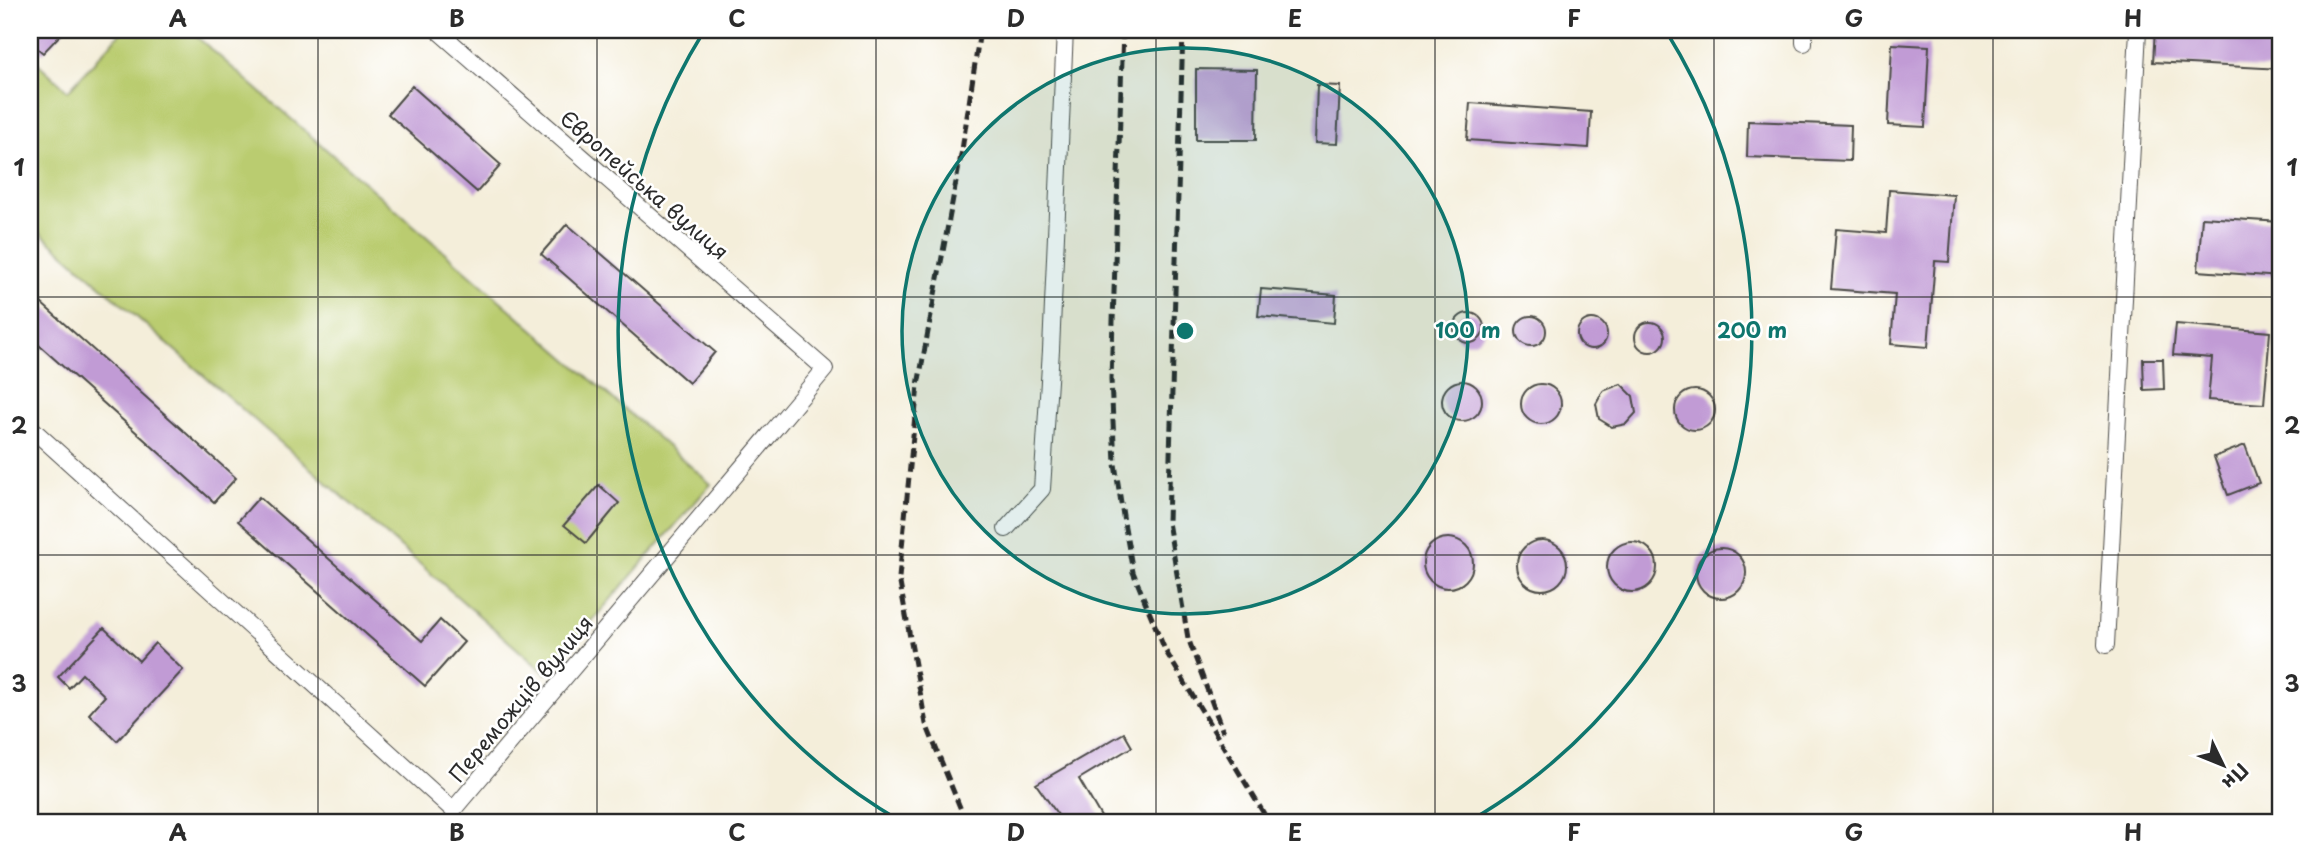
<svg xmlns="http://www.w3.org/2000/svg" width="2311" height="852" font-family="'Playpen Sans',sans-serif">
  <rect width="100%" height="100%" fill="#fff"/>
  <filter id="ink" filterUnits="userSpaceOnUse"><feTurbulence type="fractalNoise" baseFrequency=".0143" numOctaves="2"/><feDisplacementMap in="SourceGraphic" scale="14" xChannelSelector="R" yChannelSelector="G"/><feConvolveMatrix kernelMatrix="1 2 1 2 8 2 1 2 1" color-interpolation-filters="sRGB"/></filter>
  <filter id="wash" filterUnits="userSpaceOnUse"><feTurbulence type="fractalNoise" baseFrequency=".00686" numOctaves="4" result="noise"/><feDisplacementMap in="SourceGraphic" scale="28" xChannelSelector="R" yChannelSelector="G"/><feGaussianBlur stdDeviation="1.57" result="paint"/><feColorMatrix in="noise" values="0 0 0 0 0 0 0 0 0 0 0 0 0 0 0 0 0 1.4 0 .05"/><feComposite in="paint" operator="in"/></filter>
  <g filter="url(#wash)">
    <rect width="100%" height="100%" fill="#f4eeda"/>
    <path fill="#bacc6f" stroke="#727c4d" stroke-width="2" d="M123,30H189L711,484L546,674L30,224V56L68,91Z"/>
    <g id="blocks">
      <g fill="#c19bd5">
        <path d="M30,30H65L43,53L30,42Z"/>
        <path d="M2155,30H2281V69L2153,62Z"/>
        <path d="M1892,44L1929,46L1925,127L1888,125Z"/>
        <path d="M1196,69L1257,70L1256,140H1196Z"/>
        <path d="M1317,85L1340,86L1337,144L1315,143Z"/>
        <path d="M412,86L501,165L477,192L388,114Z"/>
        <path d="M1470,103L1591,112L1589,148L1467,140Z"/>
        <path d="M1748,121L1851,125L1850,161L1747,157Z"/>
        <path d="M1889,190L1954,195L1949,262L1935,261L1928,347L1891,344L1895,294L1831,289L1836,229L1886,233Z"/>
        <path d="M2202,217L2281,222V277L2198,271Z"/>
        <path d="M567,224L715,352L689,383L541,254Z"/>
        <path d="M1261,289L1336,295L1334,323L1258,316Z"/>
        <path d="M30,293L236,478L214,502L30,337Z"/>
        <circle cx="1469" cy="328" r="15"/>
        <circle cx="1531" cy="331" r="15"/>
        <circle cx="1592" cy="334" r="15"/>
        <circle cx="1650" cy="337" r="15"/>
        <path d="M2176,324L2270,332L2264,404L2208,400L2212,358L2173,355Z"/>
        <path d="M2143,359H2163L2164,389L2144,390Z"/>
        <circle cx="1462" cy="401" r="20"/>
        <circle cx="1541" cy="404" r="20"/>
        <path d="M1621,384L1633,396L1636,413L1626,424L1612,427L1599,419L1596,404L1603,391Z"/>
        <circle cx="1695" cy="410" r="20"/>
        <path d="M2245,445L2259,483L2228,495L2214,457Z"/>
        <path d="M599,485L619,503L586,543L564,525Z"/>
        <path d="M259,497L422,641L440,620L464,642L425,686L238,521Z"/>
        <circle cx="1448" cy="563" r="25"/>
        <circle cx="1542" cy="565" r="25"/>
        <circle cx="1632" cy="567" r="25"/>
        <circle cx="1721" cy="573" r="25"/>
        <path d="M104,628L139,661L155,643L183,670L117,741L89,714L105,696L82,674L69,688L58,677Z"/>
        <path d="M1124,733L1132,747L1079,779L1104,822H1063L1036,784Z"/>
      </g>
    </g>
  </g>
  <g filter="url(#ink)">
    <use href="#blocks" fill-opacity="0" stroke="#494845" stroke-width="2"/>
    <g fill="none" stroke-linecap="round" stroke-linejoin="round">
      <defs>
        <g id="minor">
          <path d="M1804,43V30"/>
          <path d="M30,427L453,810L825,369L437,30"/>
          <path d="M1006,529L1042,489L1051,350L1065,30"/>
          <path d="M2106,645L2138,30"/>
        </g>
      </defs>
      <use href="#minor" stroke="#494845" stroke-width="18"/>
      <use href="#minor" stroke="#fff" stroke-width="16"/>
      <g stroke="#2b2b2b" stroke-width="5" stroke-dasharray="10 5" stroke-linecap="butt">
        <path d="M1123,30L1111,379L1115,464L1124,522L1133,572L1165,650L1266,817"/>
        <path d="M1183,30L1168,522L1188,638L1223,732"/>
        <path d="M966,822L926,724L899,578L918,385L962,150L980,30"/>
      </g>
    </g>
  </g>
  <path fill="none" stroke="#2b2b2b" stroke-width="2" stroke-opacity="0.55" d="M318,30V822M597,30V822M876,30V822M1156,30V822M1435,30V822M1714,30V822M1993,30V822M30,297H2281M30,555H2281"/>
  <circle cx="1185" cy="331" r="283" fill="#0f766e" fill-opacity=".12"/>
  <g fill="none" stroke="#0f766e" stroke-width="3.5">
    <circle cx="1185" cy="331" r="283"/>
    <path d="M902 822A567 567 0 0 1 704 31M1666 31A567 567 0 0 1 1468 822"/>
  </g>
  <g text-anchor="middle" dominant-baseline="central" stroke-width="5" stroke-linejoin="round" paint-order="stroke">
    <g font-size="21" fill="#2b2b2b" stroke="#fff">
      <text transform="translate(645 184) rotate(41)">Європейська вулиця</text>
      <text transform="translate(520 698) rotate(-50)">Переможців вулиця</text>
    </g>
  </g>
  <circle cx="1185" cy="331" r="10" fill="#0f766e" stroke="#fff" stroke-width="3.5"/>
  <g font-size="21" text-anchor="middle" font-weight="bold" fill="#0f766e" stroke="#fff" stroke-width="5" stroke-linejoin="round" paint-order="stroke">
    <text x="1468" y="338">100 m</text>
    <text x="1752" y="338">200 m</text>
  </g>
  <rect width="2311" height="852" fill="none" stroke="#fff" stroke-width="77"/>
  <g transform="translate(2223 765) rotate(133)" stroke="#ffffff" stroke-width="5" paint-order="stroke">
  <path d="M0-5L12 26L0 18L-12 26Z" fill="#2b2b2b"/>
  <text y="-10" font-size="19" font-weight="bold" text-anchor="middle" fill="#2b2b2b">Пн</text>
  </g>
  <rect x="38" y="38" width="2234" height="776" fill="none" stroke="#2b2b2b" stroke-width="2.5"/>
  <g font-size="23" text-anchor="middle" font-weight="bold" fill="#2b2b2b">
    <text x="178" y="27">A</text>
    <text x="457" y="27">B</text>
    <text x="737" y="27">C</text>
    <text x="1016" y="27">D</text>
    <text x="1295" y="27">E</text>
    <text x="1574" y="27">F</text>
    <text x="1854" y="27">G</text>
    <text x="2133" y="27">H</text>
    <text x="19" y="176">1</text>
    <text x="2292" y="176">1</text>
    <text x="19" y="434">2</text>
    <text x="2292" y="434">2</text>
    <text x="19" y="692">3</text>
    <text x="2292" y="692">3</text>
    <text x="178" y="841">A</text>
    <text x="457" y="841">B</text>
    <text x="737" y="841">C</text>
    <text x="1016" y="841">D</text>
    <text x="1295" y="841">E</text>
    <text x="1574" y="841">F</text>
    <text x="1854" y="841">G</text>
    <text x="2133" y="841">H</text>
  </g>
</svg>
